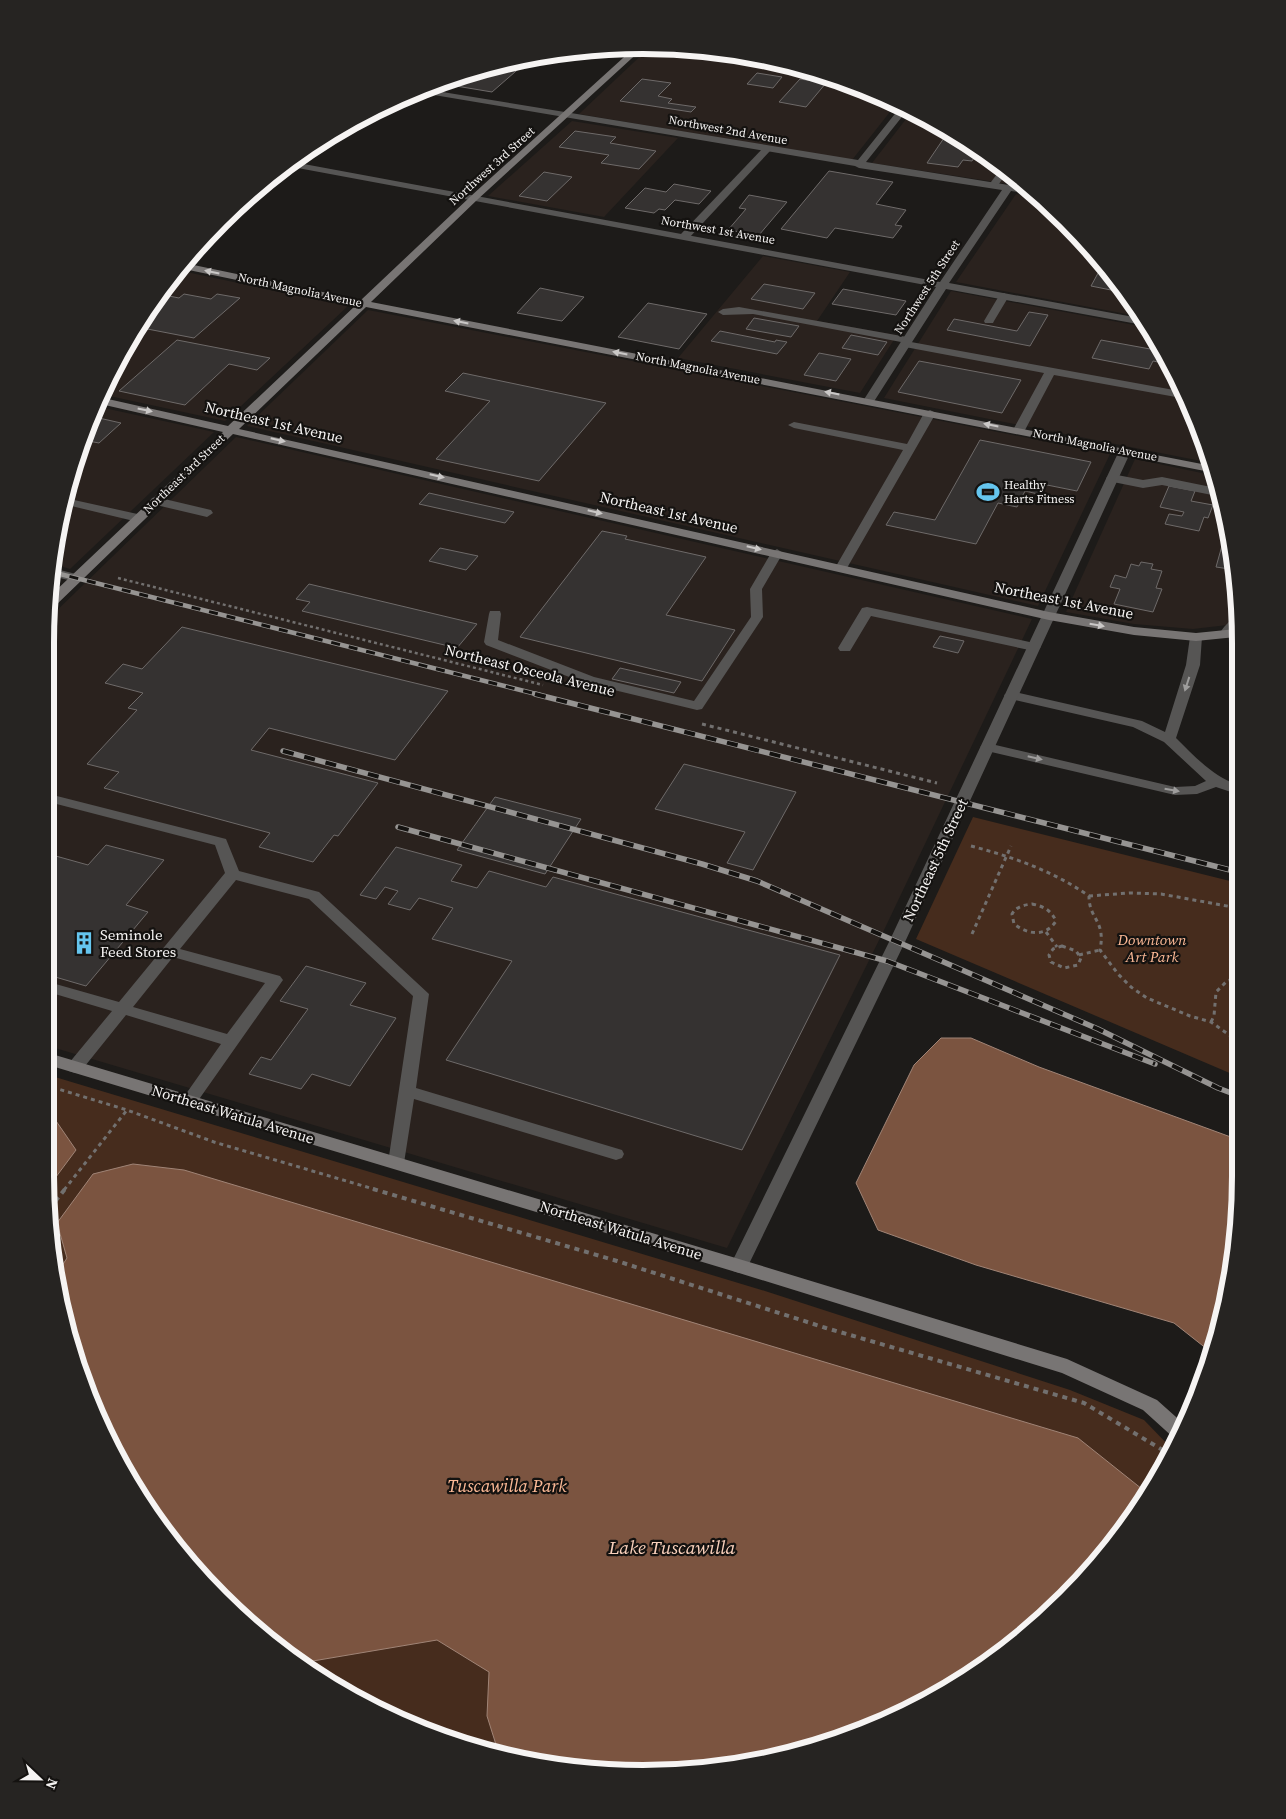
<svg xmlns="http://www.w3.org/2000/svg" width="1286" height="1819" font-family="'Source Serif 4',serif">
  <rect width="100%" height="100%" fill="#1d1b19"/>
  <g fill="#2a221e">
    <path d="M650,47H661L821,74L897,103L852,160L579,114Z"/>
    <path d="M913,110L1007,168L1027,187L872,163Z"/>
    <path d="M572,121L678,138L604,217L488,196Z"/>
    <path d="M1016,194L1038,197L1092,248L1137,316L956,282Z"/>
    <path d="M763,256L850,272L817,321L897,335L860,393L678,358Z"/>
    <path d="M177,270L285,293L348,306L225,421L100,394L125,344L169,279Z"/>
    <path d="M951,291L1145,327L1179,379L1211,463L884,398Z"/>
    <path d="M368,310L865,406L1110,454L1038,606L247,426Z"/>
    <path d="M95,406L214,432L70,569L53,564L57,526Z"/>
    <path d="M236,437L1032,619L885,928L727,1248L45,1045V643L47,620Z"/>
    <path d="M1135,459L1216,476L1221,488L1236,565V624L1193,629L1134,624L1066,612Z"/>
  </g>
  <g fill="#462c1d">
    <path d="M973,817L1238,883L1239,1077L916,939Z"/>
    <path d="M45,1074L765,1291L1070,1390L1144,1420L1173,1450L1118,1540L1038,1625L907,1712L798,1754L721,1769H565L414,1728L344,1694L249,1626L146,1508L91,1405L65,1331L45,1176Z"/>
  </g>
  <g fill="#7b5440" stroke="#a08476">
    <path d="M941,1038H971L1039,1067L1239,1140L1240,1215L1221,1330L1212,1353L1174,1323L976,1265L878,1230L856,1183L914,1065Z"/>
    <path d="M45,1115L54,1118L76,1150L47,1189Z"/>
    <path d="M133,1164L184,1170L1078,1438L1147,1493L1118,1540L1038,1625L907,1712L798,1754L721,1769H565L498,1751L487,1716L489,1672L437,1640L301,1663L249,1626L146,1508L91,1405L65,1331L58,1272L67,1258L57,1223L93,1174Z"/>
  </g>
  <g fill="#353231" stroke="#6e6a69">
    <path d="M531,58L492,92L438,83L451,77Z"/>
    <path d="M757,73L782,77L773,88L747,84Z"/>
    <path d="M642,79L671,83L658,96L672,99L668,103L696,107L691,112L620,101Z"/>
    <path d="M800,79L826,83L806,107L779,102Z"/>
    <path d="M575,131L616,137L610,143L656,151L639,169L601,163L609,155L559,147Z"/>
    <path d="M944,138L964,142L972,147L970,151L978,152L972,161L963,160L958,167L927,163Z"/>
    <path d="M829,171L893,182L876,204L906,210L895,225L902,226L893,238L835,228L827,238L781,229Z"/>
    <path d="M544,172L572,177L547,201L519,196Z"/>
    <path d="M674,184L711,191L699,204L675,200L665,210L659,209L654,213L625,208L645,188L666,192Z"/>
    <path d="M749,195L787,202L759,235L728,230L746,209L739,208Z"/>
    <path d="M1103,264L1121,292L1091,286Z"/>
    <path d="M764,284L815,293L803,309L751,299Z"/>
    <path d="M540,288L559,292L584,297L562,321L517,313Z"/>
    <path d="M843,289L906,301L896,315L832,304Z"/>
    <path d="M159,294L179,298L184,294L211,299L217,294L240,298L194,338L137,327Z"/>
    <path d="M648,303L707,314L679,349L618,337Z"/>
    <path d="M1029,312L1048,315L1030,346L947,330L954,319L1017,331Z"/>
    <path d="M754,318L799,326L791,337L746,329Z"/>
    <path d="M720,331L775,342L776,340L787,342L777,354L711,341Z"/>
    <path d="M851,335L887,342L878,355L842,348Z"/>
    <path d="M177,340L270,358L257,370L229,364L185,405L119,391Z"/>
    <path d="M1101,340L1161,351L1169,362L1168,364L1153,361L1149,369L1092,358Z"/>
    <path d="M819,353L851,359L836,381L804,375Z"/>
    <path d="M919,361L1021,380L1002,413L898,392Z"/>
    <path d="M463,373L606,403L539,481L436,459L490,401L445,391Z"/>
    <path d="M90,416L121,423L99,443L83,440Z"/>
    <path d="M980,440L1091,462L1077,491L1042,484L1038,494L1025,491L1017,507L998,503L976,544L886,525L894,512L935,520Z"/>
    <path d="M1169,486L1195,491L1191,501L1213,505L1208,518L1204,517L1199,531L1165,524L1169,514L1182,516L1184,512L1160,507Z"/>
    <path d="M429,493L514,512L505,523L419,504Z"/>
    <path d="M602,531L627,536L625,539L706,557L666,615L735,630L702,681L520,637Z"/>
    <path d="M1225,535L1230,536L1236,570L1216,567Z"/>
    <path d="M440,548L478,556L466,570L429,561Z"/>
    <path d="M1141,562L1153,564L1151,569L1162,571L1156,588L1162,589L1153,612L1114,604L1120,589L1110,587L1115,575L1126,578L1131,564L1139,566Z"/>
    <path d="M309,584L477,624L457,648L302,611L310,602L296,599Z"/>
    <path d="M182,627L269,648L448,691L395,760L269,728L251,750L378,783L338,836L334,835L313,862L259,847L270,833L104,788L119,772L87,764L137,710L128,708L143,693L105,683L123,664L142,669Z"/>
    <path d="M940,636L964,641L958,653L933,647Z"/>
    <path d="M620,668L681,682L674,693L612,679Z"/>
    <path d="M684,764L796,792L753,870L727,863L745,832L655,809Z"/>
    <path d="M495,797L581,819L545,874L457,850Z"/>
    <path d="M106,845L164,860L126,905L148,912L86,986L45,974V853L88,865Z"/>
    <path d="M396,847L462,865L451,881L477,888L489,871L546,887L553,877L840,955L742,1150L446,1060L512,961L432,939L453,908L419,898L410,910L388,904L398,891L385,887L376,899L360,895Z"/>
    <path d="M306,966L366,983L350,1005L396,1018L350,1086L312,1074L301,1089L249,1074L261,1057L271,1060L308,1009L280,1001Z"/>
  </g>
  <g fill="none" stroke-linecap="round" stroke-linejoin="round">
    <path stroke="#72706f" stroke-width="2.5" stroke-dasharray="3 3" stroke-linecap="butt" d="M118,578L543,685"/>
    <g stroke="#72706f" stroke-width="3" stroke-dasharray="4 4" stroke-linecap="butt">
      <path d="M702,724L937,783"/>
      <path d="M971,846C1013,857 1053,871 1089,896C1089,920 1106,920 1100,950L1118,974L1131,987L1147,998L1190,1016L1211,1022L1239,1042"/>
      <path d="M1089,896L1129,893L1161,894L1238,908"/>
      <path d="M1032,904C1043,906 1051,910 1056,921C1046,937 1028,935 1014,924L1012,914C1017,906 1024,905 1032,904Z"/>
      <path d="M1046,932L1057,947"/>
      <path d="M972,934L1011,846"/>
      <path d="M1062,946L1076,951L1081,958L1078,965L1064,968L1051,962L1049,955L1053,949Z"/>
      <path d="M1079,955L1100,950"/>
      <path d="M1211,1022L1214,1016L1216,992L1227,981L1238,978"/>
      <path d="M45,1085L127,1110L214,1142L377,1190"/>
      <path d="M64,1190L127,1110"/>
    </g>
    <g stroke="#72706f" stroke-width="4" stroke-dasharray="5 5" stroke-linecap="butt">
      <path d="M373,1189L617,1261L826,1328L1084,1403L1166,1452L1169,1456"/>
      <path d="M49,1209L65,1189"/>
    </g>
    <g fill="#565554" fill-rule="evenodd">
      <path d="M767,146L770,147V151L688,239H680V235L764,147Z"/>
      <path d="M1003,166L1009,170L996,188H990L988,186Z"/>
      <path d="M1004,293L1009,296L994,321L993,323H985L984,321L1000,294Z"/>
      <path d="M739,307L907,337L911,338V342L1185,392L1187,399L1054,375L1025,430L1019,433L1013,430L1044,373L905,347L901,346V342L753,314L723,315L718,312L723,309Z"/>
      <path d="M930,410L936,413L847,568L845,571H837L835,568L903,450L794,428L788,425L794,422L907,444L924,413Z"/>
      <path d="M1112,474L1143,480L1162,477L1221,489L1222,497L1162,485L1143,488L1108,481L1106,478Z"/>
      <path d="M156,497L211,510L213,513L207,517L152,504L150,501L152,498Z"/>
      <path d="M65,498L142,515L144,518L138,522L63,504Z"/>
      <path d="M777,549L783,553L762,589L763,617L702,709L697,710L585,683L486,645L484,642L489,614L490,611H500L501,614L498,640L594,677L694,701L751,617L750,589L771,553Z"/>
      <path d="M867,607L1034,643L1041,647L1034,651L871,616L850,651H840L838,648L862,608Z"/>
      <path d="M1236,618V629L1230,637H1220L1219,634C1223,628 1229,620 1236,618Z"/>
      <path d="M1196,633L1202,637L1200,665L1176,738C1195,757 1212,775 1237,785V794L1216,787L1197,794L1175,795L987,751L980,747L987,743L1175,787L1195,786L1206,781L1164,742L1133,727L1006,698L1004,695L1011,691L1142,721L1165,732L1186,665L1190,637Z"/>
      <path d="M45,793L226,839L239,871L319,892L429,994L416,1088L622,1150L624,1154L622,1158L616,1160L414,1099L404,1163L402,1167L396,1169L390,1167L388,1163L413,996L309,899L236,880L180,949L280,976L283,980L195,1105L189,1107L183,1105L181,1101L221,1044L126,1015L81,1071L75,1073L69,1071L67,1067L69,1063L112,1011L45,991V981L119,1002L225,873L215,845L45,801ZM173,957L265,983L227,1034L133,1007Z"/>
    </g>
    <g fill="#565554" fill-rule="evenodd">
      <path d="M682,46L797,65L808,69L804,71L674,47Z"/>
      <path d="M424,89L858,160L902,105L909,108L866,162L1028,188L1034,194L1011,191L949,283L1139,318L1143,325L946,289L873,403H865L863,401L936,287L287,166L293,162L940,282L1002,190L859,168L855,166L416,92Z"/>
      <path d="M348,124L347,127L312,156L300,157Z"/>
      <path d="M1125,448L1131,451L905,942L748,1266L745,1271L739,1273L733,1271L730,1266L889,942L1119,451Z"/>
      <path d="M52,568L80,575L82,578L76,582L52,576Z"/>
    </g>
    <g fill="#787574" fill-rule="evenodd">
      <path d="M634,48H643L477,200L371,302L1212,466L1215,473L366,307L239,429L1049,612L1134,627L1196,633L1236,629V637L1196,641L1134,635L1049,620L233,434L54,607L48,608L50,596L223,432L96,403L99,397L228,426L356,305L179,268L184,263L361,300L471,196Z"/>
      <path d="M45,1052L739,1259L1067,1359L1157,1400L1185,1425L1180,1440L1175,1439L1143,1410L1062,1373L739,1273L45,1064Z"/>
    </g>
    <defs>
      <path id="rail-far1" d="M52,572L540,695"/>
      <g id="rail">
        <path d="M535,694L1238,872"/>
        <path d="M283,751L702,864L757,881L1098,1029L1218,1088L1239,1096"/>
        <path d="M398,827L887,961L1155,1064"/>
      </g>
    </defs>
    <use href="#rail-far1" stroke="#969492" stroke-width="4.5"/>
    <use href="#rail" stroke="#969492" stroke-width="5.5"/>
    <use href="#rail-far1" stroke="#141210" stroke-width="3" stroke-dasharray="9" stroke-linecap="butt"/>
    <use href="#rail" stroke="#141210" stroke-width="4" stroke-dasharray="11" stroke-linecap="butt"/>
  </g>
  <defs><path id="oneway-solid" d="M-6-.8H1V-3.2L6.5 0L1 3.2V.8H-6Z" transform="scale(1.25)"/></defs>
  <g fill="#cac8c7">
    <use href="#oneway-solid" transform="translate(212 272) rotate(-168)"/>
    <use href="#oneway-solid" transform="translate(461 322) rotate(-169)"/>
    <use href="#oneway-solid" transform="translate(620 353) rotate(-169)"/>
    <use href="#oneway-solid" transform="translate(832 393) rotate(-169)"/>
    <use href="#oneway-solid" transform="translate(145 410) rotate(12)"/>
    <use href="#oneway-solid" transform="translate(991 425) rotate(-169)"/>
    <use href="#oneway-solid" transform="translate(278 440) rotate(13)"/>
    <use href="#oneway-solid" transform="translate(437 476) rotate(13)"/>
    <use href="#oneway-solid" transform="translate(595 512) rotate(13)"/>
    <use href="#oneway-solid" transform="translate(754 548) rotate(13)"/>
    <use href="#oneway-solid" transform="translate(1097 625) rotate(10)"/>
  </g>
  <g fill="#9e9d9c">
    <use href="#oneway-solid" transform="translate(1187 684) rotate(108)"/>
    <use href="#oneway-solid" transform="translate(1035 758) rotate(13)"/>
    <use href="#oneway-solid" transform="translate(1172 790) rotate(10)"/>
  </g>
  <defs>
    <symbol id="stadium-bare" viewBox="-9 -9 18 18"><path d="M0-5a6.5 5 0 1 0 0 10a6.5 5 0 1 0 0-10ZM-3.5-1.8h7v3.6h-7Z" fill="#65c5ee" stroke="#141210" stroke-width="2.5" paint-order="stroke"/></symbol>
    <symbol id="building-bare" viewBox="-9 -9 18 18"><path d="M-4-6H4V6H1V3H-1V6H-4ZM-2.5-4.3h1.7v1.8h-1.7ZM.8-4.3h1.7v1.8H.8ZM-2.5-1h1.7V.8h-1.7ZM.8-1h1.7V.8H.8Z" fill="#65c5ee" stroke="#141210" stroke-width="2.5" paint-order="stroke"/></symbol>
  </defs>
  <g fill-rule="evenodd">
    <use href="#stadium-bare" x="972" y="476" width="32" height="32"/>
    <use href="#building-bare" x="68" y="927" width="32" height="32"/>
  </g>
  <g text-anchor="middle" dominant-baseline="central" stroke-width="4.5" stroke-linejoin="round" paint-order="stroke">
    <g font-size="12" fill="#f6f4f3" stroke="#141210">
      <text transform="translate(728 130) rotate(10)">Northwest 2nd Avenue</text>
      <text transform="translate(492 166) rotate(-42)">Northwest 3rd Street</text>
      <text transform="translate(718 230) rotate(10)">Northwest 1st Avenue</text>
      <text transform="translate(927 287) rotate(-57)">Northwest 5th Street</text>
      <text transform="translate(300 290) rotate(12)">North Magnolia Avenue</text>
      <text transform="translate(698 368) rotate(11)">North Magnolia Avenue</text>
      <text transform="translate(1095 445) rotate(11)">North Magnolia Avenue</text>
      <text transform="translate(184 474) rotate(-44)">Northeast 3rd Street</text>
    </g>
    <g font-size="12" fill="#f6f4f3" stroke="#141210" text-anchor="start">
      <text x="1004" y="485">Healthy<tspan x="1004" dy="14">Harts Fitness</tspan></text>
    </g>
    <g font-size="15" fill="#f6f4f3" stroke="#141210">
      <text transform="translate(274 422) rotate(13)">Northeast 1st Avenue</text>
      <text transform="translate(669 512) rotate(13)">Northeast 1st Avenue</text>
      <text transform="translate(1064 600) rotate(11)">Northeast 1st Avenue</text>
      <text transform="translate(530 670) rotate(14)">Northeast Osceola Avenue</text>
      <text transform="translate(935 860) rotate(-65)">Northeast 5th Street</text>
      <text transform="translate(233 1114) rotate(17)">Northeast Watula Avenue</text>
      <text transform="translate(621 1230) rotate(17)">Northeast Watula Avenue</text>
    </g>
    <g font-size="15" fill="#f6f4f3" stroke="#141210" text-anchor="start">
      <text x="100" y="934">Seminole<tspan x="100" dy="17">Feed Stores</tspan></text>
    </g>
    <g font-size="15" font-style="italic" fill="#fcb996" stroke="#141210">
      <text x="1152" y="939">Downtown<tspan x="1152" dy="17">Art Park</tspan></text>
    </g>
    <g font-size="18" font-style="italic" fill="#fcb996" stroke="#141210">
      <text x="507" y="1485">Tuscawilla Park</text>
    </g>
    <g font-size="19" font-style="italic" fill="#fad1bc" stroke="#141210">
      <text x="672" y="1547">Lake Tuscawilla</text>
    </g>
  </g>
  <path d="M0 0H1286V1819H0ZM643 54H643A589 589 0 0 1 1232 643V1176A589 589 0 0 1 643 1765H643A589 589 0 0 1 54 1176V643A589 589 0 0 1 643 54Z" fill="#262422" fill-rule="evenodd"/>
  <path fill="none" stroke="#f6f4f3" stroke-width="6" d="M643 54H643A589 589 0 0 1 1232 643V1176A589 589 0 0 1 643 1765H643A589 589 0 0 1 54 1176V643A589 589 0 0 1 643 54Z"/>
  <g transform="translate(40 1779) rotate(112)" stroke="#141210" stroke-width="4" paint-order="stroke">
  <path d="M0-4L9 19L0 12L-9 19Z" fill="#f6f4f3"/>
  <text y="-8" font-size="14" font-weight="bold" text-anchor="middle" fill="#f6f4f3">N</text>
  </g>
</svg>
